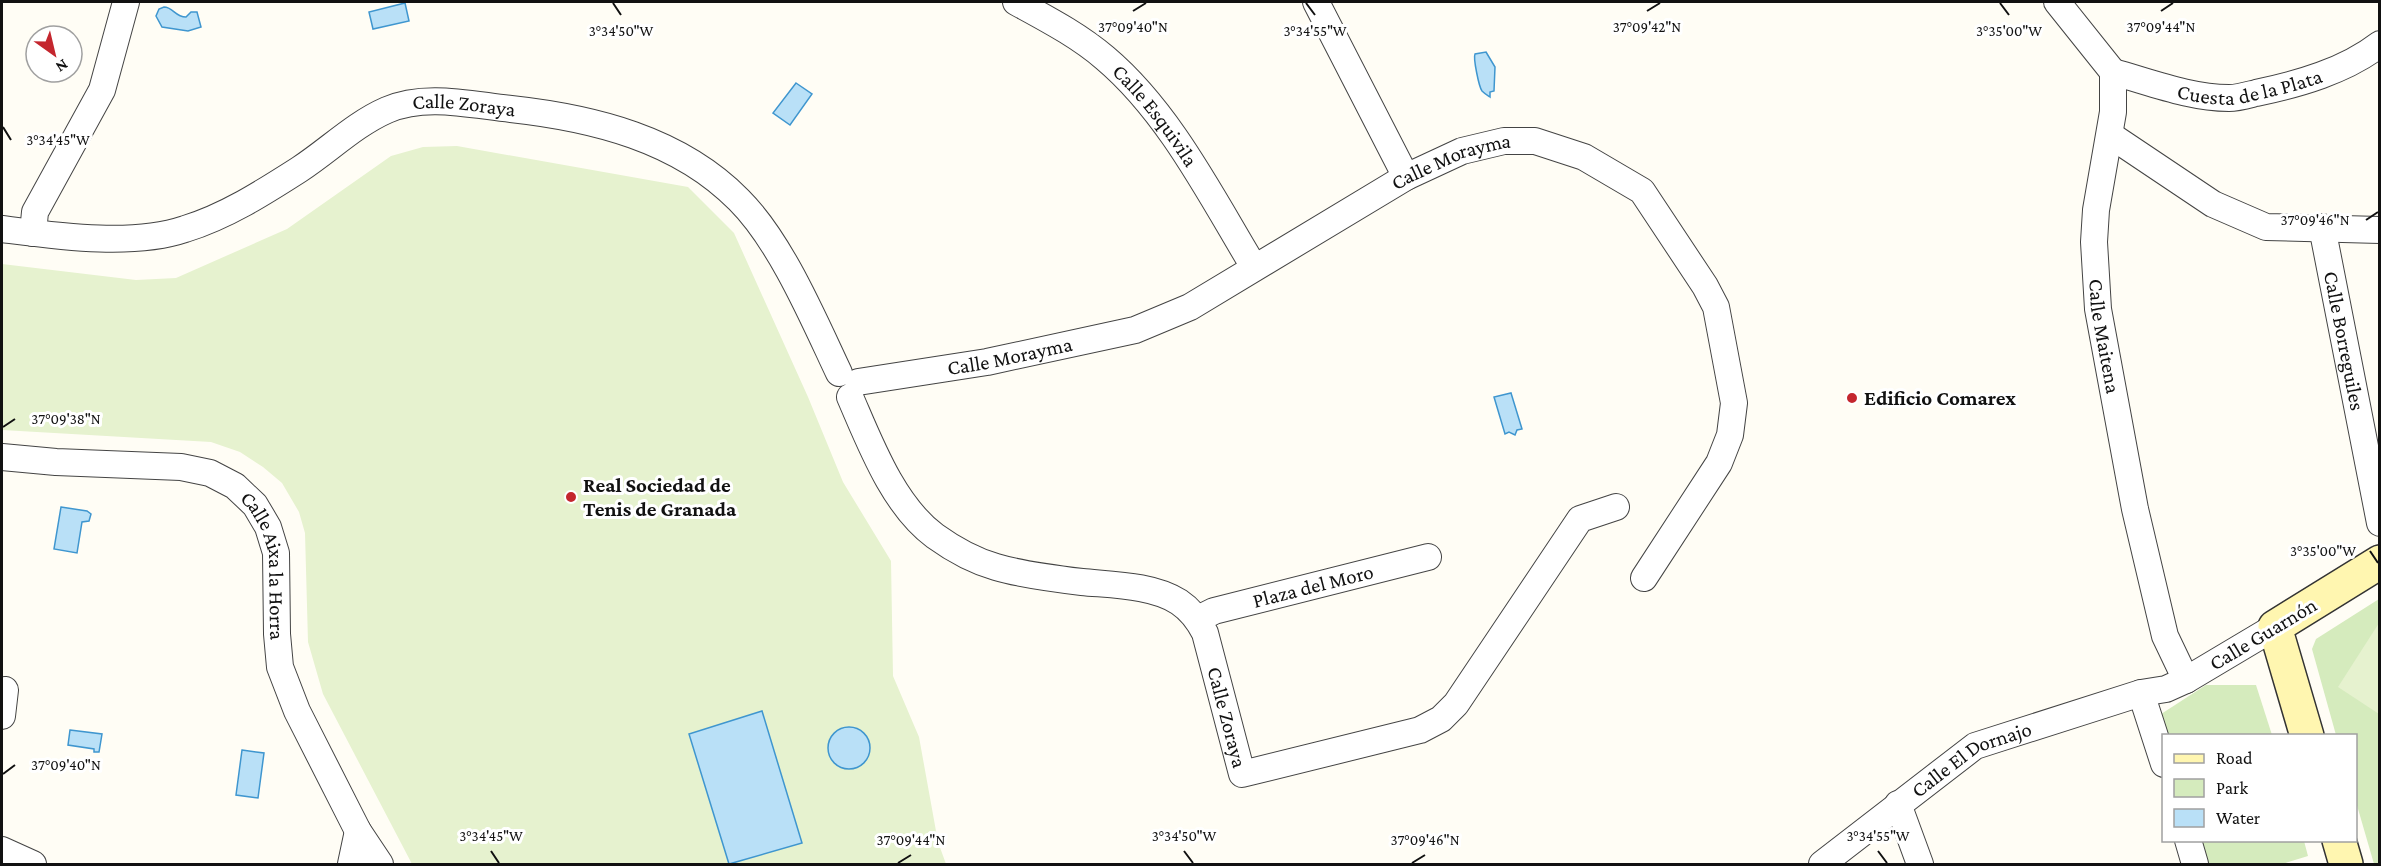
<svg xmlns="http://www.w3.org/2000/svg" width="2381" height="866" font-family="'Crimson Pro',serif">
  <rect width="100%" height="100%" fill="#fffdf5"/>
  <g fill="#d5ebbd">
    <path d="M2379,599V864H2374L2356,802V736L2336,735L2312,649L2316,639Z"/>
    <path d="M2206,685H2256L2272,735H2164L2158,716Z"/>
    <path d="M2196,841H2304L2308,856L2282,864H2204Z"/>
  </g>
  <g fill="#e6f2cf">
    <path d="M457,146L688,187L734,233L808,397L843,482L891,561L893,676L919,737L938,842L946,864H412L323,694L308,642L305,533L299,512L282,483L263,467L240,452L211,442L2,430V264L136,280L176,278L287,229L391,156L423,147Z"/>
    <path d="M2379,623L2380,714H2379L2338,687Z"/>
  </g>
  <g fill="#b9e0f7" stroke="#3f96cf" stroke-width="1.5">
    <path d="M405,3L409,21L373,29L369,12Z"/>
    <path d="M164,7C173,7 175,17 186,17L191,12H197L201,27L188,31L162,27L156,16L159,9Z"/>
    <path d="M1486,52L1495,67L1494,91L1490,92V97C1487,95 1485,94 1482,91C1479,87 1473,58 1475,54Z"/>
    <path d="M796,83L812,94L790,125L773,113Z"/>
    <path d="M1511,393L1522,429L1517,430L1515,435L1509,432L1505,434L1494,397Z"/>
    <path d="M61,507L87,511L91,514L89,521L82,522L77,553L54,549Z"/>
    <path d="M762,711L802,843L729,864L689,734Z"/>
    <circle cx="849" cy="748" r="21"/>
    <path d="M70,730L102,734L99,752H94V749L68,745Z"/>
    <path d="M242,750L264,753L258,798L236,795Z"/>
  </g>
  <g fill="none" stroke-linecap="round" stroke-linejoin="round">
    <defs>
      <g id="street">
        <path id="s1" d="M1016,2C1047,19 1078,35 1105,58C1169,112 1211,196 1254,267"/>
        <path d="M1316,2L1406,177"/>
        <path id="s2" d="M2057,2L2113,72V112L2096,210L2094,242L2098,309L2135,509L2165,636L2186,680"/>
        <path id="s3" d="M2113,72C2150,82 2190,98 2229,98C2238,98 2248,95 2256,93C2299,84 2345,71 2380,44"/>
        <path d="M2110,135L2213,204L2266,227L2380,230"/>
        <path id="s4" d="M2322,227L2380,523"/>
        <path id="s5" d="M2,229C57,236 132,247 185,229C227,216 264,192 300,169C329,150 355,124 387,110C425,93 472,105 511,109C593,118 679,139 739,200C781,242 813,318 839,373"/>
        <path d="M33,233L35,212L102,90L126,2"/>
        <path id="s6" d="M858,382L987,362L1135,330L1190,307L1406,177L1462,151L1504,141H1535L1584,157L1642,191L1705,286L1716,307L1734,403L1730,435L1719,463L1644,578"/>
        <path id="s7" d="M850,397C870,443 893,505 935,536C953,549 975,561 996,567C1019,574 1057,579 1082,582C1112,585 1153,585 1179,602C1191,610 1199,621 1205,633L1242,774L1420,730L1441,719L1456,704L1580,519L1616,507"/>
        <path id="s8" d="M2,457L56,462L181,467L210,473L235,486L255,505L268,527L276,553L277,634L280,667L297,711L358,831L380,864"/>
        <path id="s9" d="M1198,619L1214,611L1428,557"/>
        <path d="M2141,693L2164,764"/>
        <path d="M2,716L5,690"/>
        <path d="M1898,804L1920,864"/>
        <path d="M2188,840L2195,864"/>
        <path d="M2,850L33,864"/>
        <path d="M351,864L358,831"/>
        <path id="s10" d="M1822,864L1975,746L2141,693L2166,689L2186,680L2275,627"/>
      </g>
      <g id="secondary">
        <path d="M2307,736L2275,627L2380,562"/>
        <path d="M2339,840L2346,864"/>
      </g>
    </defs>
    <use href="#street" stroke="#444" stroke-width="28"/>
    <use href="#secondary" stroke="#333" stroke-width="36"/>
    <use href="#street" stroke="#fff" stroke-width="26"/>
    <use href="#secondary" stroke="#fff6b0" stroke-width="33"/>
  </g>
  <path fill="none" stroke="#111" stroke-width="2" d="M613,3L621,15M1306,3L1315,15M2000,3L2009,15M1133,11L1146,3M1647,11L1660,3M2161,11L2173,3M3,127L11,140M2366,220L2378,212M3,427L15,419M2370,551L2378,563M3,774L15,765M491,851L499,863M1184,851L1193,863M1878,851L1887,863M898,863L911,855M1412,863L1425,855"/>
  <g fill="#c4262e" stroke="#fff" stroke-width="2">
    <circle cx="1852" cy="398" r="6"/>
    <circle cx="571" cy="497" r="6"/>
  </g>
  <g text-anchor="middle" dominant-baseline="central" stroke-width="6" stroke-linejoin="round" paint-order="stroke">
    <g font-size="21" fill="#111" stroke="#fff">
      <text stroke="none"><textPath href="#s3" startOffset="141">Cuesta de la Plata</textPath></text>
      <text stroke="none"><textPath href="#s5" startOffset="498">Calle Zoraya</textPath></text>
      <text stroke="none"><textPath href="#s1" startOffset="182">Calle Esquivila</textPath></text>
      <text stroke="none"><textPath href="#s6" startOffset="642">Calle Morayma</textPath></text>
      <text stroke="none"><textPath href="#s2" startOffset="356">Calle Maitena</textPath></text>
      <text stroke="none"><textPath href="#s4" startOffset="116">Calle Borreguiles</textPath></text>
      <text stroke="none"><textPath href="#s6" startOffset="154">Calle Morayma</textPath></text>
      <text stroke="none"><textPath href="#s8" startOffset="327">Calle Aixa la Horra</textPath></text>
      <text stroke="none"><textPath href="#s9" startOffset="120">Plaza del Moro</textPath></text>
      <text transform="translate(2263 634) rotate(-31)">Calle Guarnón</text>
      <text stroke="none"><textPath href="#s7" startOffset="549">Calle Zoraya</textPath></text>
      <text stroke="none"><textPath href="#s10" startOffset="184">Calle El Dornajo</textPath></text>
    </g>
    <g font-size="21" font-weight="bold" fill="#111" stroke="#fff" text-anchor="start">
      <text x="1864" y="398">Edificio Comarex</text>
      <text x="583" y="485">Real Sociedad de<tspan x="583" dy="24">Tenis de Granada</tspan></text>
    </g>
  </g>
  <g font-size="15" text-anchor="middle" fill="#111" stroke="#fff" stroke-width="6" stroke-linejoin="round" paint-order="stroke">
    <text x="1133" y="32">37°09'40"N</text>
    <text x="1647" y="32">37°09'42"N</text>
    <text x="2161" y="32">37°09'44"N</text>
    <text x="621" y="36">3°34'50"W</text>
    <text x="1315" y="36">3°34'55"W</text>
    <text x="2009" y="36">3°35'00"W</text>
    <text x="58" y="145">3°34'45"W</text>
    <text x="2315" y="225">37°09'46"N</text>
    <text x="66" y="424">37°09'38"N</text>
    <text x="2323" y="556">3°35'00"W</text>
    <text x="66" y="770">37°09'40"N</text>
    <text x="491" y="841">3°34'45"W</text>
    <text x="1184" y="841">3°34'50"W</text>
    <text x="1878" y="841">3°34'55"W</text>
    <text x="911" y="845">37°09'44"N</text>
    <text x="1425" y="845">37°09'46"N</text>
  </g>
  <rect width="2381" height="866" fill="none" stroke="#111111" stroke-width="6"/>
  <rect x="2162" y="734" width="195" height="108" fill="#ffffff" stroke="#a0a0a0" stroke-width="1.5"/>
  <rect x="2174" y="754" width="30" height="9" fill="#fff6b0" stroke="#a0a0a0" stroke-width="1.5"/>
  <text x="2216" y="764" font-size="18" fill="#111111">Road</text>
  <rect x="2174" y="779" width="30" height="18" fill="#d5ebbd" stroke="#a0a0a0" stroke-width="1.5"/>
  <text x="2216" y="794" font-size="18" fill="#111111">Park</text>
  <rect x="2174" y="809" width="30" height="18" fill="#b9e0f7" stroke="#a0a0a0" stroke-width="1.5"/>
  <text x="2216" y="824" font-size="18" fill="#111111">Water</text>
  <g transform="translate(54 54) rotate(146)"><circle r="28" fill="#ffffff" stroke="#a0a0a0" stroke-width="1.5"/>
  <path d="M0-4.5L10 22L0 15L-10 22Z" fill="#c4262e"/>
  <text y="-9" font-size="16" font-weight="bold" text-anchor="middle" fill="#111111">N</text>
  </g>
</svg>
